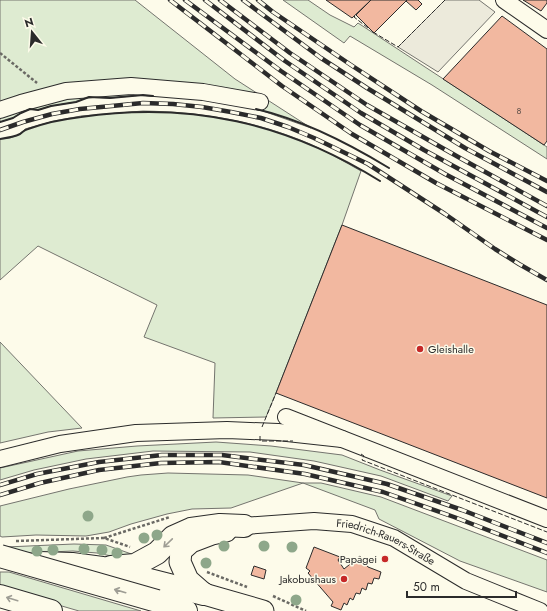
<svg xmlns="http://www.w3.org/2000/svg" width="547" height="611" font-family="Jost,sans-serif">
  <rect width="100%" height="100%" fill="#fdfbea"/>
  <g fill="#deebd1" stroke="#74746e">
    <path d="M0,0H135L235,79L311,128L263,111L233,104L203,99L143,95L110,98L89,97L76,102L51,106L38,110L30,109L21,113L13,118L0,122Z"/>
    <path d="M283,0H308L330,15L354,27L358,23L547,147V159L432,85L350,36L344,43Z"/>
    <path d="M143,111C202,112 256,121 310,144C328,152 345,162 361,171L342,225L276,393L266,417L213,418L215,363L144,337L157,305L38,246L0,280V139L10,138L21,134L25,129L54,121L81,116Z"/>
    <path d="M0,342L82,428L48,432L0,443Z"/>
    <path d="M216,442L271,446L342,455L380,470L452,496L448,501L381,476L314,461L250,452L153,451L86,459L34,470L0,480V468L78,451L137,446Z"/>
    <path d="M168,473L248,475L303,483H321L381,497L547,560V592L460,561L379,519L375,510L303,483L231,508L192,509L167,514L131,524L109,532L86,536L36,535L2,537L0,536V506L69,489L127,477L141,475Z"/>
    <path d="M74,544L106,545L137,556L116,557L97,553L73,551L28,553L6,547Z"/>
    <path d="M0,572H9L141,611H79L0,588Z"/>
  </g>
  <path fill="#eceadb" stroke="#74746e" d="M445,0H479L495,12L438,72L398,47Z"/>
  <g fill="#f2b8a0" stroke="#2b2b2b">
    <path d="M326,0H371L352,18Z"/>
    <path d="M371,0H407L374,33L356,15Z"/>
    <path d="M407,0H418L422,4L416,10L406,1Z"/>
    <path d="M523,0H547V3L541,11Z"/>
    <path d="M502,16L547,49V141L544,145L443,79Z"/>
    <path d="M342,225L547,305V498L276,393Z"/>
    <path d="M314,547L340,557L338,560L344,569L360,556L368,567L381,572L379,579L374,578L372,584L368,583L366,590L362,588L360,594L356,593L353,600L350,598L347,605L344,603L341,610L331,606L333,602L308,573L310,571L306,568Z"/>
    <path d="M254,566L266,570L264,579L251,575Z"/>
  </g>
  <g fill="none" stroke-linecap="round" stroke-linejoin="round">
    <defs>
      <g id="minor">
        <path d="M504,0L547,30"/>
        <path d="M0,110L21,103L66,91L131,86L203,92L260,102"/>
        <path d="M286,417L547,519"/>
        <path d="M0,459L60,444L136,433L227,430L278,432L342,439"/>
        <path id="s1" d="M244,526L314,521L352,524L394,538L466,581L540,611"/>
      </g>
      <path id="major" d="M226,531L212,534L191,542L181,551L180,562L188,580L204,594L263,611"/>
      <g id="highway">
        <path d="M39,563L72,564L102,568L204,594"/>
        <path d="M111,567L135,565L157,553L173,537L191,529L220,525L244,526"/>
        <path d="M0,596L51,611"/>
        <path d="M157,601L186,611"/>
      </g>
    </defs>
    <use href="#minor" stroke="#2b2b2b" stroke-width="18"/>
    <use href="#major" stroke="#2b2b2b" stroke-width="23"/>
    <use href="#highway" stroke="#2b2b2b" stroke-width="24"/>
    <g stroke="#6a6964" stroke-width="2.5" stroke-dasharray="3 2" stroke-linecap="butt">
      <path d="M0,53L37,83"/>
      <path d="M104,538L170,517"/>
      <path d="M16,541L104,538L130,547"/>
      <path d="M207,572L247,587"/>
      <path d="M273,596L306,611"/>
    </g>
    <use href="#minor" stroke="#fdfbea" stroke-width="16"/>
    <use href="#major" stroke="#fdfbea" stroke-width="21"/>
    <use href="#highway" stroke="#fdfbea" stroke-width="22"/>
    <defs>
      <g id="rail">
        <path d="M170,0L282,86L352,134L436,183L547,240"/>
        <path d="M185,0L281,71L360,125L445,174L547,228"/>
        <path d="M205,0L285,61L361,113L424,150L547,217"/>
        <path d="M220,0L290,53L367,105L460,158L547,206"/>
        <path d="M243,0L321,58L367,88L465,148L547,192"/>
        <path d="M258,0L273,12L351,65L421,111L489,151L547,181"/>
        <path d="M0,130L23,122L52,114L80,109L143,103L173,104L202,107L231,112L261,118L288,127L314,138L368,164L445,214L495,249L519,264L547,280"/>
        <path d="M0,485L37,474L99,462L162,455H222L304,465L387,484L462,510L547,543"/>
        <path d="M0,495L40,483L99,470L161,463L219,462L305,474L383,492L454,517L547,553"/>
      </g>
    </defs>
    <use href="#rail" stroke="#2b2b2b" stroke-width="4.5"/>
    <use href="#rail" stroke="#fdfbea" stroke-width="3" stroke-dasharray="9" stroke-linecap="butt"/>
    <defs>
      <path id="highway-bridge" d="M0,556L157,601"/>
    </defs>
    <use href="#highway-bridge" stroke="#2b2b2b" stroke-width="24" stroke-linecap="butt"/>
    <use href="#highway-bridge" stroke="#fdfbea" stroke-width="22"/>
    <g stroke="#2b2b2b" stroke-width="1" stroke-dasharray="5 2" stroke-linecap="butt">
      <path d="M355,16L354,17L368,28"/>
      <path d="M373,32L398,47L445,0"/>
      <path d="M262,427L276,393"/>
      <path d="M260,436V441H293"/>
      <path d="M361,454L364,456L362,460L547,532"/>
    </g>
    <g stroke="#2b2b2b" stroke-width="2">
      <path d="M256,109C303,120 348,143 389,168"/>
      <path d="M0,122L13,118L21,113L30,109L38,110L51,106L76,102L89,97L110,98L143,95L153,96"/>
      <path d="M0,139C7,138 14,137 20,134C23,132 24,130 28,129C45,123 63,119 81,117C190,101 287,123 380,181"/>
    </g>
  </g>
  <g fill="#8ea78a">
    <circle cx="88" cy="516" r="5.5"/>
    <circle cx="157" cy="535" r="5.5"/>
    <circle cx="144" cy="538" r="5.5"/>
    <circle cx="224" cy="546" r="5.5"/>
    <circle cx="264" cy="546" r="5.5"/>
    <circle cx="292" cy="547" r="5.5"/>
    <circle cx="84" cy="549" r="5.5"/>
    <circle cx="53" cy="550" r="5.5"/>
    <circle cx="102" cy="550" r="5.5"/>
    <circle cx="37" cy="551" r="5.5"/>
    <circle cx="117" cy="553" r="5.5"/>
    <circle cx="206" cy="563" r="5.5"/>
    <circle cx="296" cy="600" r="5.5"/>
  </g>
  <defs><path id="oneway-shaft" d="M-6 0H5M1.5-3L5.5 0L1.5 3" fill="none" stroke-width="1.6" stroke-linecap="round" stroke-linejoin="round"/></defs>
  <g stroke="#9e9d94">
    <use href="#oneway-shaft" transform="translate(168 543) rotate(136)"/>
    <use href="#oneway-shaft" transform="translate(120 591) rotate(-164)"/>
    <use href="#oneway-shaft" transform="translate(12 599) rotate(-163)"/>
  </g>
  <g fill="#c62828" stroke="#fdfbea" stroke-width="1.5">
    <circle cx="420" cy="349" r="4"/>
    <circle cx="385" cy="559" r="4"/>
    <circle cx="344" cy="579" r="4"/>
  </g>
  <g text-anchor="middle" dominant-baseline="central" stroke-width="3" stroke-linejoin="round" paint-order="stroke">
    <g font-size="9" fill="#5d4e48">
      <text x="519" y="110">8</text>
    </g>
    <g font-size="11" fill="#2b2b2b" stroke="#fdfbea" text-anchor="end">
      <text x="428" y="349" text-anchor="start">Gleishalle</text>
      <text x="377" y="559">Papagei</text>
      <text x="336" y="579">Jakobushaus</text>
    </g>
    <g font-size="11" fill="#2b2b2b" stroke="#fdfbea">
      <text stroke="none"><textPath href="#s1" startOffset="146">Friedrich-Rauers-Straße</textPath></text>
    </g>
  </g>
  <g transform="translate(32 32) rotate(343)" stroke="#fdfbea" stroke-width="3" paint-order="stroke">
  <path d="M0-3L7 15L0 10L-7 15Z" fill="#2b2b2b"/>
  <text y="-6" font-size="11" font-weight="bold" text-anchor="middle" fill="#2b2b2b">N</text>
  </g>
  <path d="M407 591v6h109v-6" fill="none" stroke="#2b2b2b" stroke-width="2"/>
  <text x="413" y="591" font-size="12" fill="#2b2b2b" stroke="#fdfbea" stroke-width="3" paint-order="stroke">50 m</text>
</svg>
